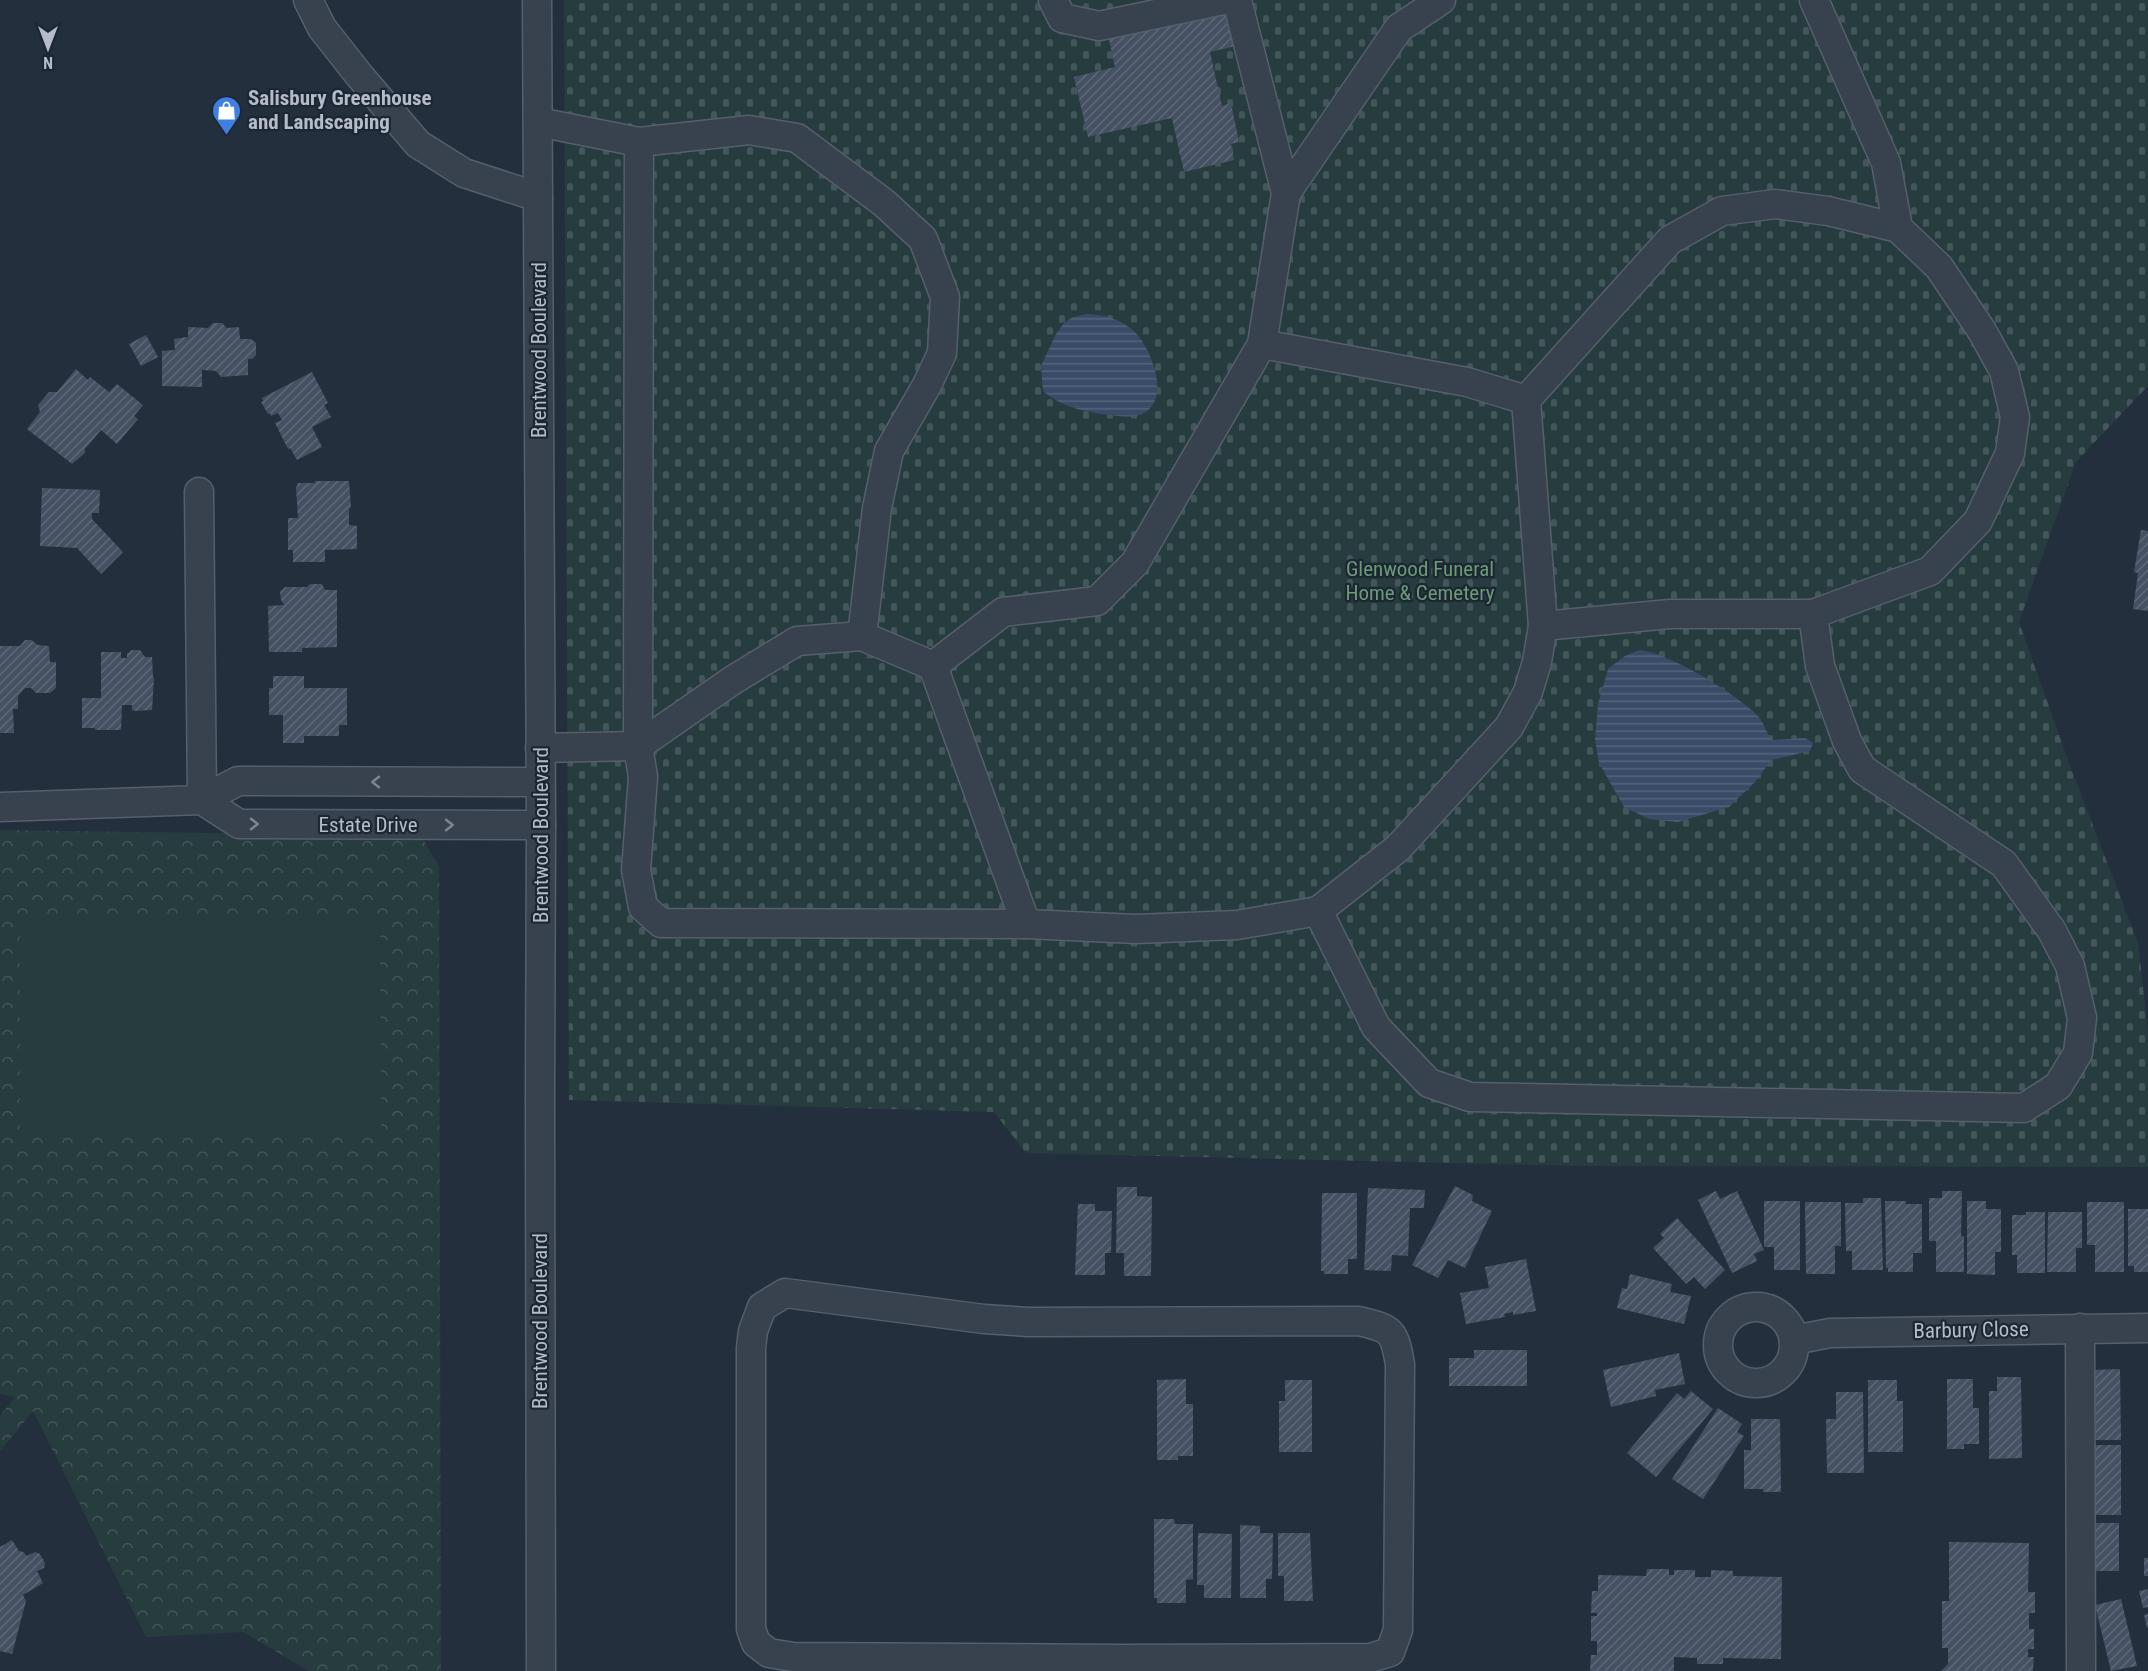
<svg xmlns="http://www.w3.org/2000/svg" width="2148" height="1671" font-family="'Roboto Condensed',sans-serif">
  <defs>
    <pattern id="cemetery-stones" width="16" height="16" patternUnits="userSpaceOnUse" patternTransform="scale(1.5)"><rect width="16" height="16" fill="#263c3f"/><path d="M2 7V4a2 2 0 0 1 4 0v3zM10 15v-3a2 2 0 0 1 4 0v3z" fill="#435659"/></pattern>
    <pattern id="park-crowns" width="20" height="18" patternUnits="userSpaceOnUse" patternTransform="scale(1.5)"><rect width="20" height="18" fill="#263c3f"/><path d="M2 6a3 3 0 1 1 6 0M12 15a3 3 0 1 1 6 0" fill="none" stroke="#435659"/></pattern>
    <pattern id="water-rules" width="6" height="5" patternUnits="userSpaceOnUse" patternTransform="scale(1.5)"><rect width="6" height="5" fill="#394c67"/><path d="M0 2.5h6" fill="none" stroke="#53647b"/></pattern>
    <pattern id="building-hatch" width="6" height="6" patternUnits="userSpaceOnUse" patternTransform="scale(1.5)"><rect width="6" height="6" fill="#455162"/><path d="M-1 1l2-2M0 6l6-6M5 7l2-2" fill="none" stroke="#5d6877"/></pattern>
  </defs>
  <rect width="100%" height="100%" fill="#242f3e"/>
  <path fill="url(#cemetery-stones)" d="M564,0H2148V386L2076,462L2019,622L2069,763L2138,943L2148,1032V1167L1580,1166L1026,1153L994,1112L569,1100Z"/>
  <path fill="url(#park-crowns)" d="M0,830L421,836L439,866L441,1671H309L243,1632L146,1637L33,1411L0,1451V1416L15,1397L0,1394Z"/>
  <path fill="#263c3f" d="M380,918L381,1135L20,1136V919Z"/>
  <g fill="url(#water-rules)">
    <path d="M1086,314C1104,314 1123,320 1136,333C1151,350 1170,395 1146,412C1133,420 1115,415 1101,414C1078,410 1061,406 1043,391L1041,366L1056,334L1065,322L1073,317Z"/>
    <path d="M1639,650C1668,652 1738,695 1758,716C1764,723 1766,733 1772,740L1805,738L1813,743L1810,751L1771,760L1755,782L1729,807L1678,822L1649,819L1624,807L1599,763L1595,739L1598,704L1608,669L1625,656Z"/>
  </g>
  <g fill="url(#building-hatch)">
    <path d="M1231,6L1240,45L1210,52L1222,106L1231,103L1239,142L1231,144L1234,160L1184,172L1172,118L1088,137L1074,77L1115,67L1108,35Z"/>
    <path d="M213,323H222L227,328L239,327L240,339H251L256,343V355L252,359H248V375L221,377L216,371L202,370V387L162,386V351L175,350L174,339L187,337L188,339V327L208,328Z"/>
    <path d="M146,335L158,357L141,366L129,344Z"/>
    <path d="M76,369L88,380L90,377L109,392L117,384L143,405L134,416L138,419L117,444L101,430L85,449V453L72,464L27,429L40,412L38,405L49,392H57Z"/>
    <path d="M312,372L328,403L324,405L331,417L312,427L322,447L297,460L290,448L288,449L275,423L282,420L278,413L271,416L270,413L268,414L261,402L263,401L262,398Z"/>
    <path d="M315,481H349L351,507L349,509V525L357,526V549L325,550V562H293V550H288V518H298L296,488L298,483H315Z"/>
    <path d="M42,488L100,490L99,513H92V519L123,552L101,574L77,548L40,546Z"/>
    <path d="M2141,530L2148,531V611L2133,609L2138,573L2134,572Z"/>
    <path d="M310,584H322L325,590H337V647L302,648V652H269L268,606L284,605L281,600L280,592L285,587H307Z"/>
    <path d="M25,640H31L38,645L49,646L50,662H56V688L50,693H36L31,688H25L18,696V709H13L14,733H0V646H20Z"/>
    <path d="M132,650H140L145,657H152L153,677L154,678L152,710L136,711L132,710V705H122L121,730H95V728H82V698H101V652H121V658H127V654Z"/>
    <path d="M273,676H304V688H347V725H339V736H304V743H283V715H269V688H273Z"/>
    <path d="M1455,1186L1473,1195L1472,1201L1492,1211L1465,1268L1448,1260L1438,1278L1412,1265Z"/>
    <path d="M1117,1187H1137V1196L1152,1197L1151,1276H1124V1253H1116Z"/>
    <path d="M1368,1188L1425,1190L1424,1208H1410L1408,1256L1392,1255L1391,1271L1364,1270Z"/>
    <path d="M1716,1191L1720,1199L1737,1191L1764,1250L1754,1254L1757,1261L1732,1273L1698,1200Z"/>
    <path d="M1942,1191H1962L1961,1236H1964V1272H1936V1241H1929V1198H1942Z"/>
    <path d="M1322,1193H1357V1259H1348V1274H1324V1271H1321Z"/>
    <path d="M1863,1198H1881L1883,1270H1852V1251H1846L1845,1203H1863Z"/>
    <path d="M1764,1201H1800V1270H1774V1247H1764Z"/>
    <path d="M1885,1201H1906V1204H1922V1253H1913V1272H1888V1268H1886Z"/>
    <path d="M1967,1201H1986V1209H2001V1252H1995V1275L1967,1274Z"/>
    <path d="M1805,1202H1841V1246H1835V1274H1806Z"/>
    <path d="M2087,1202H2124V1272H2095V1245H2087Z"/>
    <path d="M1078,1204H1095V1211H1112L1111,1253H1105V1275H1075Z"/>
    <path d="M2128,1209H2148V1272H2134V1266H2128Z"/>
    <path d="M2026,1212H2045V1273H2017V1255H2012V1215H2026Z"/>
    <path d="M2048,1212H2082V1248H2076V1272H2047Z"/>
    <path d="M1677,1218L1725,1270L1705,1289L1694,1277L1686,1284L1653,1248L1664,1238L1660,1234Z"/>
    <path d="M1526,1259L1536,1311L1513,1315V1312L1504,1314L1505,1317L1466,1324L1460,1293L1489,1288L1485,1267Z"/>
    <path d="M1630,1274L1672,1284L1670,1292L1691,1296L1684,1324L1617,1308L1622,1288L1627,1289Z"/>
    <path d="M1474,1350H1527V1386H1449V1358H1474Z"/>
    <path d="M1679,1353L1685,1384L1655,1390L1656,1396L1611,1407L1603,1370Z"/>
    <path d="M2120,1369L2121,1440H2092L2091,1370Z"/>
    <path d="M1997,1377H2021L2022,1458L1989,1459V1391H1997Z"/>
    <path d="M1186,1379V1404H1193V1456H1178V1460H1157V1380Z"/>
    <path d="M1947,1379H1973V1408H1979V1444H1964V1449H1947Z"/>
    <path d="M1285,1380H1312V1452H1279V1401H1285Z"/>
    <path d="M1868,1380H1897V1401H1903V1452H1868Z"/>
    <path d="M1691,1391L1713,1409L1656,1477L1627,1453L1677,1393L1684,1399Z"/>
    <path d="M1836,1392H1863L1864,1473H1827L1826,1419H1836Z"/>
    <path d="M1718,1408L1742,1424L1737,1432L1744,1436L1703,1499L1672,1479Z"/>
    <path d="M1751,1419H1780L1781,1492H1763V1489H1744V1450H1751Z"/>
    <rect x="2092" y="1445" width="29" height="70"/>
    <path d="M1154,1519H1174L1175,1524H1193V1579L1186,1580V1603H1157V1598H1154Z"/>
    <rect x="2091" y="1523" width="28" height="48"/>
    <path d="M1240,1525L1260,1526V1533H1273L1272,1579H1266V1598H1240Z"/>
    <path d="M1198,1533L1232,1534L1231,1598H1204V1585H1197Z"/>
    <path d="M1278,1533H1310L1313,1601H1284V1576H1278Z"/>
    <path d="M12,1540L19,1551L23,1552L27,1556L35,1552L40,1554L45,1563L44,1568L37,1571L43,1583L23,1595L26,1601L12,1654L0,1651V1547Z"/>
    <path d="M1949,1542L2029,1543L2028,1592H2035V1613H2029V1629H2034V1649H2028V1657H2034L2033,1671H1941L1948,1664V1648H1942V1601H1949Z"/>
    <rect x="2144" y="1558" width="4" height="18"/>
    <path d="M1647,1569H1669V1575H1674V1570H1695V1577H1711V1570L1733,1571V1576L1782,1577L1781,1659L1723,1658V1664H1697V1658L1674,1657V1671H1590L1591,1655H1597V1641H1591V1616H1597V1613H1591L1592,1591H1598V1575L1646,1576Z"/>
    <path d="M2148,1589V1607L2143,1608L2139,1591Z"/>
    <path d="M2121,1599L2137,1666L2111,1671L2095,1605Z"/>
    <path d="M2148,1614V1628H2147L2144,1615Z"/>
  </g>
  <g fill="none" stroke-linecap="round" stroke-linejoin="round">
    <defs>
      <g id="minor">
        <path d="M308,0L322,28L359,75L418,144L464,173L538,197"/>
        <path d="M537,0L541,825L540,1099L541,1671"/>
        <path d="M1053,0L1062,18L1099,26L1223,0"/>
        <path d="M1814,0L1886,163L1898,228"/>
        <path d="M538,122L639,142L749,130L797,138L884,203L923,239L945,297L942,353L927,385L889,451L877,508L862,636"/>
        <path d="M639,142L638,746L643,777L636,870L643,907L661,923L1026,924L1136,929L1237,925L1318,911L1398,848L1509,727L1528,692L1537,662L1543,626L1526,400L1467,382L1262,344"/>
        <path d="M1286,193L1399,28L1441,0"/>
        <path d="M1526,400L1670,240L1722,211L1775,204L1828,211L1898,228L1939,267L1982,331L2004,371L2015,417L2010,453L1978,521L1930,571L1813,614H1670L1543,626"/>
        <path d="M199,492L202,800"/>
        <path d="M933,666L1003,612L1097,601L1135,563L1262,344L1286,193L1237,0"/>
        <path d="M540,748L638,746L733,680L797,641L862,636L933,666L1026,924"/>
        <path d="M202,800L239,824L541,825"/>
        <path d="M0,807L202,800L238,781L540,782"/>
        <path d="M1318,911L1376,1027L1429,1083L1470,1097L2024,1108L2058,1086L2078,1053L2082,1018L2070,966L2052,931L2004,864L1862,769L1847,741L1820,666L1813,614"/>
        <path d="M785,1293L984,1319L1028,1322L1359,1321C1392,1329 1394,1330 1400,1364L1398,1630L1390,1652L1370,1658L1121,1659L793,1657L769,1653L756,1643L751,1629V1348L753,1331L762,1307Z"/>
        <circle cx="1756" cy="1345" r="38"/>
        <path d="M2080,1328L2081,1671"/>
        <path d="M1794,1340L1830,1333L2148,1328"/>
      </g>
    </defs>
    <use href="#minor" stroke="#565f6c" stroke-width="31"/>
    <use href="#minor" stroke="#38414e" stroke-width="28"/>
  </g>
  <defs><path id="oneway-chevron" d="M-2-3.5L2.5 0L-2 3.5" fill="none" stroke-width="1.6" stroke-linecap="round" stroke-linejoin="round" transform="scale(1.5)"/></defs>
  <g stroke="#7c8592">
    <use href="#oneway-chevron" transform="translate(376 782) rotate(-180)"/>
    <use href="#oneway-chevron" transform="translate(254 824)"/>
    <use href="#oneway-chevron" transform="translate(449 825)"/>
  </g>
  <defs>
    <symbol id="shop-pin" viewBox="-11 -11 22 30"><path d="M0 17L-7.5 6A9.5 9.5 0 1 1 7.5 6Z" fill="#3f7fe0" stroke="#1d2633"/><path d="M-5-2.5h2.3a2.7 3.5 0 0 1 5.4 0H5L5.5 6h-11ZM-1.5-2.5h3a1.5 2.3 0 0 0-3 0Z" fill="#fff"/></symbol>
  </defs>
  <g fill-rule="evenodd">
    <use href="#shop-pin" x="210" y="94" width="33" height="45"/>
  </g>
  <g text-anchor="middle" dominant-baseline="central" stroke-width="4.5" stroke-linejoin="round" paint-order="stroke">
    <g font-size="21" font-weight="bold" fill="#b4bcc9" stroke="#1d2633" text-anchor="start">
      <text x="248" y="98">Salisbury Greenhouse<tspan x="248" dy="24">and Landscaping</tspan></text>
    </g>
    <g font-size="21" fill="#b4bcc9" stroke="#1d2633">
      <text transform="translate(539 350) rotate(-90)">Brentwood Boulevard</text>
      <text x="368" y="825">Estate Drive</text>
      <text transform="translate(541 835) rotate(-90)">Brentwood Boulevard</text>
      <text transform="translate(540 1321) rotate(-90)">Brentwood Boulevard</text>
      <text transform="translate(1971 1330) rotate(-1)">Barbury Close</text>
    </g>
    <g font-size="21" fill="#6b9a76" stroke="#1d2633">
      <text x="1420" y="569">Glenwood Funeral<tspan x="1420" dy="24">Home &amp; Cemetery</tspan></text>
    </g>
  </g>
  <g transform="translate(48 48) rotate(180)" stroke="#1d2633" stroke-width="4.5" paint-order="stroke">
  <path d="M0-4.5L10 22L0 15L-10 22Z" fill="#b4bcc9"/>
  <text y="-9" font-size="16" font-weight="bold" text-anchor="middle" fill="#b4bcc9">N</text>
  </g>
</svg>
